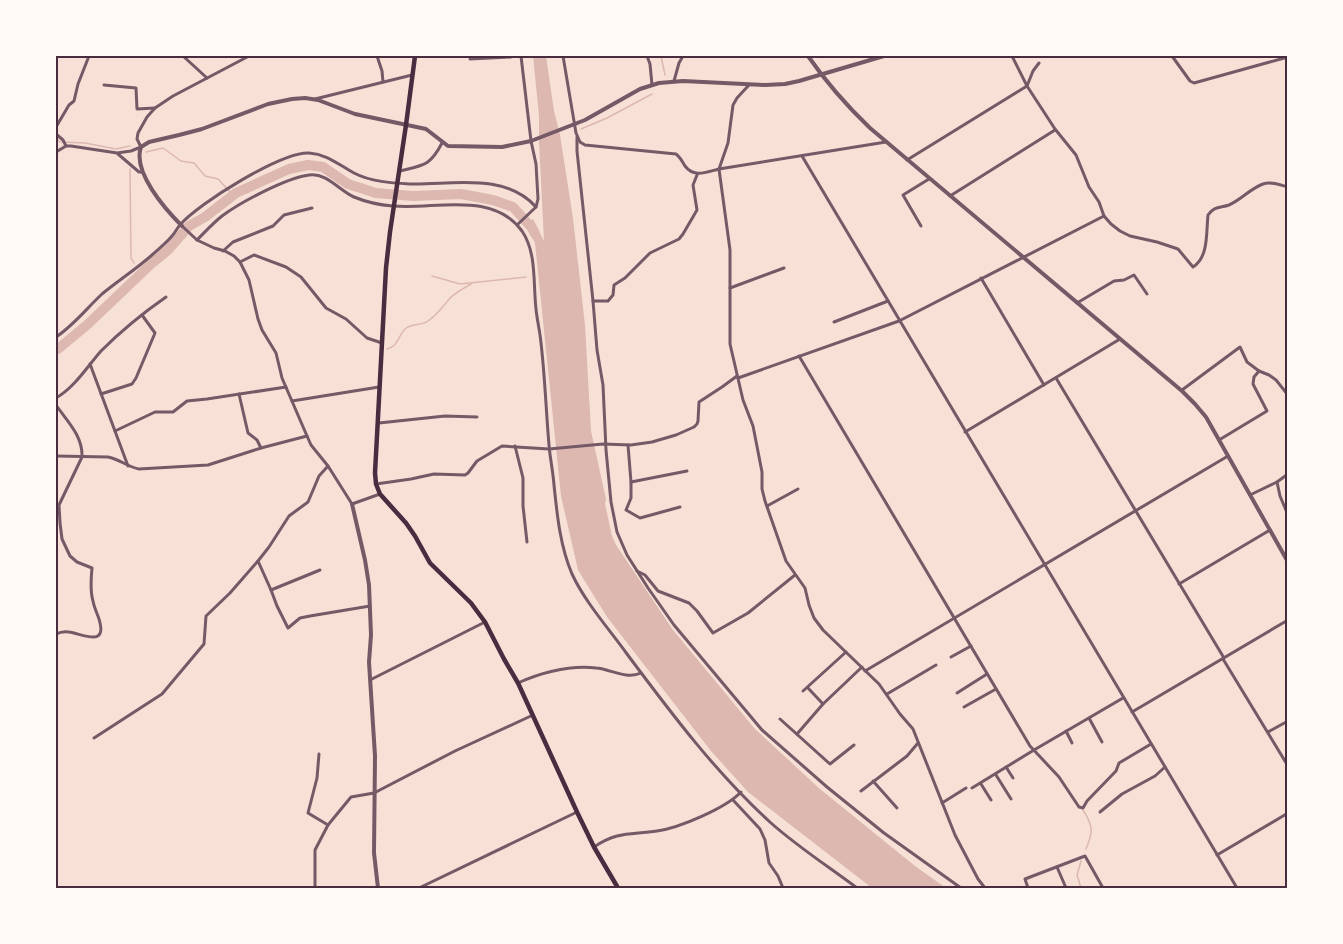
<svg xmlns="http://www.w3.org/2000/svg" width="1343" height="944" font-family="'IBM Plex Serif',serif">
  <rect width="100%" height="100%" fill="#f7e1d7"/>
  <path fill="#dcb8b0" d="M533,56H546L554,111L560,135L573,218L585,325L591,431L606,499L605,504L612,536L616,545L673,630L755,729L820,789L915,866L946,888H872L748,792L711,751L607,617L578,570L561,496L535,243L526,225L533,219L544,241L539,141V116Z"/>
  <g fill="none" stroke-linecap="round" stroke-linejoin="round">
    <g stroke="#dcb8b0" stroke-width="1.5">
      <path d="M661,56L665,75"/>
      <path d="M581,129L607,118L652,94"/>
      <path d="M56,138L60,142L85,143L116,149L130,146"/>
      <path d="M146,152L163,148L181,161L194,163L205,176L218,179L233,195"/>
      <path d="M130,169L131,258L134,263"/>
      <path d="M140,271L141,273"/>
      <path d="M432,276L460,284L526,277"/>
      <path d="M387,349C398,347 398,336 405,329C411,323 421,326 428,321C437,315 444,305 451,297C457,292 464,288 471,284"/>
      <path d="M1083,810C1094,827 1093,832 1086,849"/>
      <path d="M1081,861L1077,875L1081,888"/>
    </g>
    <path stroke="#dcb8b0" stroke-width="10" d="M56,349H58L88,324L151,264L168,250L189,226L205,217L236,193L289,169L308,165L323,167L348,184L376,193L413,196L461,194L493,200L513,207L532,228L535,234"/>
    <g stroke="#755966" stroke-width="3">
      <path d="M183,56L207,78"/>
      <path d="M377,56L382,71L383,82"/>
      <path d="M563,56L576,133L580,142L585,145L676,154C680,157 682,161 685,166C694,178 706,172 719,169L886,142"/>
      <path d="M647,56L650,64L652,85"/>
      <path d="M1012,56L1027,86L1055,129L1076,155L1089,187L1099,202L1104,216L1111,224L1120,231L1130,236L1157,242L1178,249L1193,267C1209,257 1206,232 1208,215C1214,206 1220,208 1229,205C1241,200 1251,188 1263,184C1271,181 1280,185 1288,187"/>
      <path d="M1172,56L1190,81L1194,83L1288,57"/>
      <path d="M470,59L511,57V56"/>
      <path d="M674,81L679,63L683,56"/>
      <path d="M104,85L136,88L137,109L155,108"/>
      <path d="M749,85L737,98L733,105L728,143L719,169L730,250V344L743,400L753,426L762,472V489L765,501L786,561L805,588L809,605L814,618L823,630L879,684L900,714L913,729L955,835L978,879L985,888"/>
      <path d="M315,99L412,75"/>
      <path d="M56,127L69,105L74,101L78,84L89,56"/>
      <path d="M56,134L63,140L66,146"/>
      <path d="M577,137V151L593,301L597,350L603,385L606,450L611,502L617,532L627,555L648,588L674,625L762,730L827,787L884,833L961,888"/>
      <path d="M56,152L66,146H71L117,153L131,151L141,147L137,139L138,133L147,117L155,108L173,96L249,56"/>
      <path d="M118,154L139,172H142"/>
      <path d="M802,156L1237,888"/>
      <path d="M907,160L1027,86L1033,71L1039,63"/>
      <path d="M400,171C424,165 430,166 442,143"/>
      <path d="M950,196L1055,130"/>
      <path d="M517,225L536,207L538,199L536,164L531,141L521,56"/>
      <path d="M182,226L197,240L214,248L225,251L234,256L240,262L249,280L258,319L262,330L276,353L282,378L307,436L311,445L328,466L352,504L380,494"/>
      <path d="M921,226L903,195L929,179"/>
      <path d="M197,240C205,232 213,223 222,216C241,202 286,178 309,175C326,172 340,191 354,197C366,202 380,205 393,206C435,210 492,190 522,231C537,253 533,284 536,309C537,320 540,331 541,343C545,377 546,411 549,445C550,458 553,471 554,485C557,514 560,546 572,574C585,602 609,629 627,654C671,713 716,773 771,823C798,847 829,867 857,888"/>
      <path d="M223,251L233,242L273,226L284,215L312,208"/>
      <path d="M240,262L254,255L286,267L301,277L326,308L346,319L367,338L382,343"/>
      <path d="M981,278L1044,385"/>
      <path d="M730,288L784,268"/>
      <path d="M593,301H608L613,295L614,285L625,278L650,253L679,239L683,234L697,210L693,185L697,175"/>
      <path d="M1077,303L1114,281L1124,280L1134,275L1147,294"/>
      <path d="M834,322L888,301"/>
      <path d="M56,337C73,326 87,308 102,294C118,281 136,269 152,255C159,249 166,243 172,236C175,233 177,228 180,225C199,203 281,152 309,153C327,154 339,165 354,173C371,182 393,183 411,184C452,185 505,172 536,207"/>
      <path d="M799,356L1030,746L1059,777L1079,807L1083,808L1087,801L1116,771L1119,763L1151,744"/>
      <path d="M90,364L128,466"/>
      <path d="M738,378L899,321L1104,216"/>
      <path d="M1056,378L1224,658"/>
      <path d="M1182,390L1240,347L1247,362L1259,371L1269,375L1276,380L1288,395"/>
      <path d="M101,394L132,384L136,378L155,333L142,315"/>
      <path d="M239,394L248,433L257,440L261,448"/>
      <path d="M56,398C74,388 87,367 101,351C121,331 143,313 166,297"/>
      <path d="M292,401L379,387"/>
      <path d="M56,405C67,421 83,436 82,457L59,505L60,523L62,539L70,556L77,562L92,568C91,578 90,591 93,601C94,607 97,613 99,619C108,648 83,634 69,632C64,631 60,632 56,634"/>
      <path d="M379,423L445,416L477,417"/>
      <path d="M115,431L155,412H173L187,401L207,399L286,387"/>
      <path d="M965,432L1120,339"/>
      <path d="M1219,440L1267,411L1253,384L1254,377L1259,371"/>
      <path d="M628,445L631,482L687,471"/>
      <path d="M515,446L523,478V506L527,542"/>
      <path d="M56,456L108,457C119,459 128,467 139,469L208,465L261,448L307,436"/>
      <path d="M328,466L319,476L308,502L289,516L269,547L258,561L271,590L277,606L288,628L300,618L310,616L370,606"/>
      <path d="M631,482V498L626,510L640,518L680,507"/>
      <path d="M1277,482L1280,496L1288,515"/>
      <path d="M376,484L411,479L434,474L465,475L468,473L477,461L502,446L549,449L603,444L631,445L652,442L676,435L694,427L697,424L698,421L699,402L722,387L737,376"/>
      <path d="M1250,495L1277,482L1288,474"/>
      <path d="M767,506L798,489"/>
      <path d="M637,571L645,575L658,591L689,603L697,611L713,633L748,613L795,575"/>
      <path d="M1179,584L1270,530"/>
      <path d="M271,590L320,570"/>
      <path d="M951,657L971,646"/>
      <path d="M1223,659L1288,766"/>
      <path d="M865,671L1228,456"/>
      <path d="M370,680L485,622"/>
      <path d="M518,683C543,672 568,665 596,668C611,669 626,680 641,673"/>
      <path d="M808,688L823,704"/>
      <path d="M803,691L846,652"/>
      <path d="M957,693L987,674"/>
      <path d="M887,694L936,665"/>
      <path d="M964,707L996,689"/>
      <path d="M1132,712L1288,620"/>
      <path d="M1089,718L1102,742"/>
      <path d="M780,719L830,764L854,745"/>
      <path d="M1066,731L1072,743"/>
      <path d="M1268,732L1288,721"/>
      <path d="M797,734L823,704L862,667"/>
      <path d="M94,738L162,694L204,644L206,616L230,593L258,561"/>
      <path d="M319,754L317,778L308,813L328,825"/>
      <path d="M1006,767L1013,778"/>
      <path d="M996,775L1011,799"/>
      <path d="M873,781L897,808"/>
      <path d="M981,784L991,800"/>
      <path d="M972,788L1034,750L1123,698"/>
      <path d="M861,791L907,756L918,743"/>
      <path d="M733,800L760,829L765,840L769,863L778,876L783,888"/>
      <path d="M942,803L966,788"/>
      <path d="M1100,812L1122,794L1155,776L1165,767"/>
      <path d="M594,847C618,831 630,835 657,831C679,828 726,808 741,792"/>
      <path d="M1217,855L1288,813"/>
      <path d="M1057,867L1066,888"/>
      <path d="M315,888V850L328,825L351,797L374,793L455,751L533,715"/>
      <path d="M419,888L577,812"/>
      <path d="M1028,888L1025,879L1085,856L1103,888"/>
    </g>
    <g stroke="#755966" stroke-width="4">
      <path d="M808,56C826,82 847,106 870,128L1182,391L1195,404L1206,417L1288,562"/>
      <path d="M182,226C166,210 132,172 141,147L149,142L179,135L202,129L268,104L292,99L305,98L318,100L355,114L426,129L448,146L502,147L531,141L585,120L640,89L659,83L683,81L765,85L785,84L799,81L884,56"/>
      <path d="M352,504L365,560L369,585L371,635L369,662L375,756L374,853L378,888"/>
    </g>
    <path stroke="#4a2c40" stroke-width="4.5" d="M415,56L406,125L390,232L386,268L375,473L376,484L380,494L406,523L415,536L430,563L471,603L485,622L504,659L518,683L577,812L594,847L618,888"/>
  </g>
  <rect width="1343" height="944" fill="none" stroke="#fffaf5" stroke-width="114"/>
  <rect x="57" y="57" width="1229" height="830" fill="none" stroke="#4a2c40" stroke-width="2"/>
</svg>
